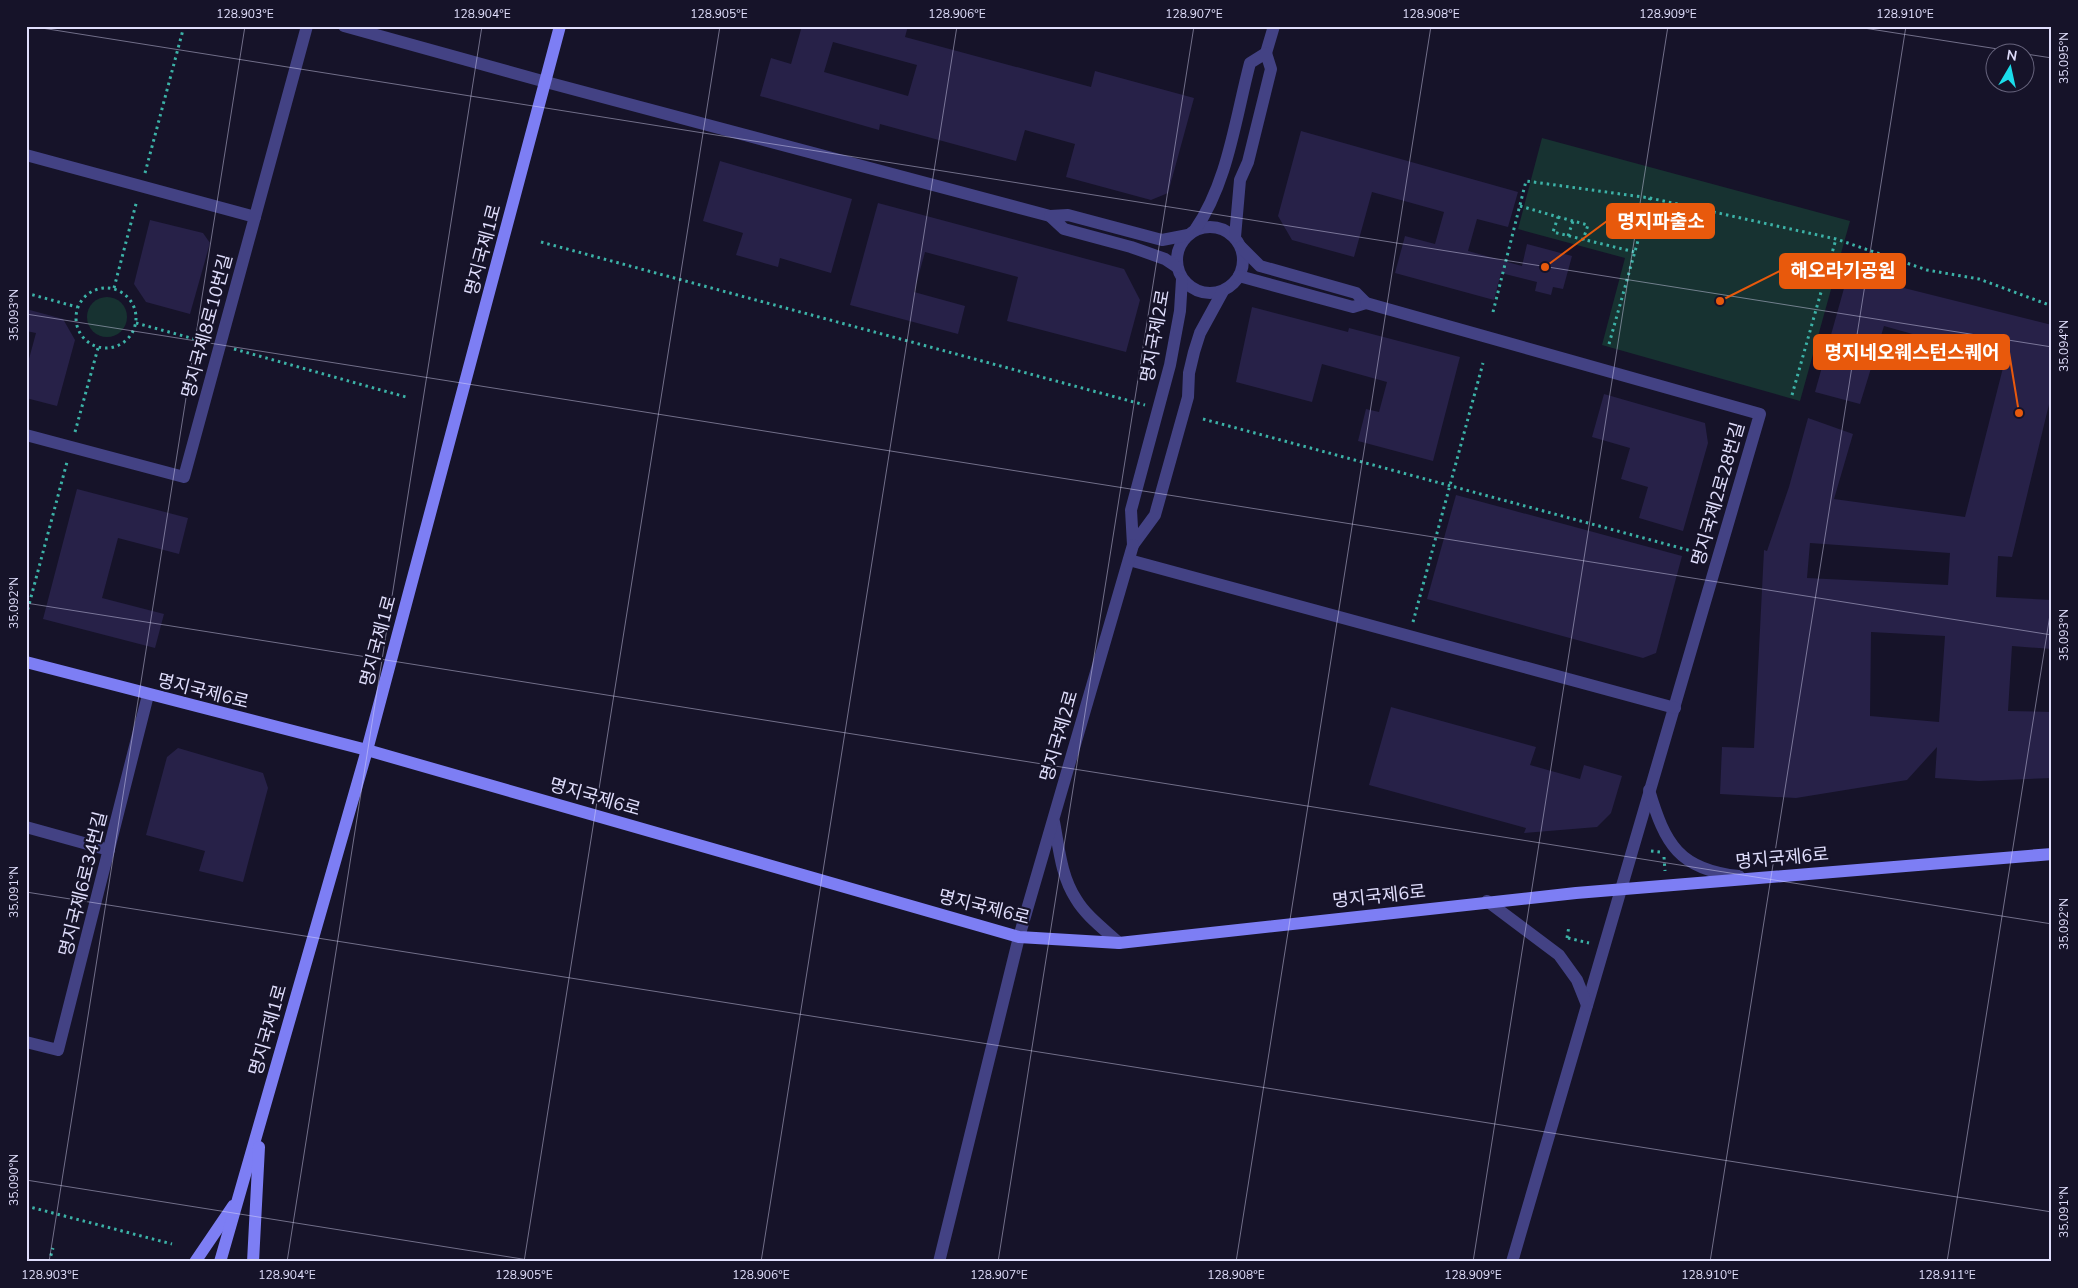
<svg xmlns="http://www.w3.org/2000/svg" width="2078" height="1288" font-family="'Nunito Sans','Noto Sans KR',sans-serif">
  <rect width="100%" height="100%" fill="#161329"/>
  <g fill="#173231">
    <path d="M1542,138L1850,221L1800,401L1602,345L1625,258L1518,229Z"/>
    <circle cx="107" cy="317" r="20"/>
  </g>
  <g fill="#272148" fill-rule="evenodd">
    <path d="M802,26H908L905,37L1091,87L1095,71L1194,98L1168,193L1151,200L1066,177L1075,144L1025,130L1016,161L880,124L879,130L760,96L771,58L791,64ZM833,42L917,65L908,96L824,72Z"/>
    <path d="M1301,131L1518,192L1508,227L1477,219L1468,251L1522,266L1527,244L1572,256L1563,289L1553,287L1551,295L1535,291L1537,282L1501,273L1494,300L1395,273L1405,236L1435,244L1444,212L1372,192L1354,257L1292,240L1278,216Z"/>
    <path d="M720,161L852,199L831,273L780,258L778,267L736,255L743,233L703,221Z"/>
    <path d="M878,203L1124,269L1140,300L1126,352L1007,321L1018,277L925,252L914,292L965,306L958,334L850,305Z"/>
    <path d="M150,220L203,233L210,243L190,314L146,302L134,284Z"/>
    <path d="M1848,274L2052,325V392L2012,557L1998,556L1996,597L2052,600V649L2012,646L2008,711L2052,712V778L1979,781L1935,778L1937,747L1907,780L1796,798L1720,794L1722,747L1754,748L1764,550L1767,551L1789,487L1808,418L1853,434L1834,499L1965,517L2005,360L1884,326L1860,404L1815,392ZM1810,543L1950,553L1948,585L1807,578ZM1871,632L1945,636L1939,722L1870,716Z"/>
    <path d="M1252,307L1348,332L1349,328L1460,357L1433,461L1358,441L1366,409L1379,412L1387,382L1322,364L1312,402L1236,382Z"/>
    <path d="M26,309L63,319L75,340L57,406L26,398V370L36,333L26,331Z"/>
    <path d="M1604,394L1705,423L1708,443L1683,531L1639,518L1648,487L1621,479L1630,448L1592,437Z"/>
    <path d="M77,489L188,518L179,554L118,538L102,598L164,614L155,648L43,619Z"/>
    <path d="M1456,495L1682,556L1656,653L1643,658L1427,599Z"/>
    <path d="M1391,707L1536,747L1530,765L1580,779L1584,765L1622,776L1611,813L1597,827L1524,833L1526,828L1369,785Z"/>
    <path d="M178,748L263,773L268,788L243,882L199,871L205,851L146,835L167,757Z"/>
  </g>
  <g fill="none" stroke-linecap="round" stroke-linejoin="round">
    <g stroke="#3cb2a7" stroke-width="3" stroke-dasharray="2.5 4" stroke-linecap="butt">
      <path d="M145,173L184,26"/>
      <path d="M1520,206L1558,217L1553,232L1635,252"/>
      <path d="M1558,217L1588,225L1583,240"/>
      <path d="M1568,236L1573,221"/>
      <path d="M541,242L1145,405"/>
      <circle cx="106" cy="318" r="30"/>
      <path d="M114,288L137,200"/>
      <path d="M26,293L77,307"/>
      <path d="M1493,312L1526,181L1650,198L1836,239L1927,270L1979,279L2052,306"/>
      <path d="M136,323L202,341"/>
      <path d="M1609,344L1650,198"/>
      <path d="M234,349L406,397"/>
      <path d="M1792,395L1836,239"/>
      <path d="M1203,419L1699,553"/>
      <path d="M75,432L98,348"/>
      <path d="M26,616L67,462"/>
      <path d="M1413,622L1483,363"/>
      <path d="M1651,851L1660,852"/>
      <path d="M1664,857L1665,871"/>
      <path d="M1567,938L1569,926"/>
      <path d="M1568,938L1589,943"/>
      <path d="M26,1206L172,1244"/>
      <path d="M49,1262L53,1248"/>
    </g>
    <g stroke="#434284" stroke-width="12">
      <path d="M344,26L546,82L1050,216"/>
      <path d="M1266,53L1274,26"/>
      <path d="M26,155L255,217"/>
      <circle cx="1210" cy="260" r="33"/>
      <path d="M1195,230C1228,182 1235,120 1250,63L1266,53L1271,69L1248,162L1240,180L1235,237"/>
      <path d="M1177,267L1165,259L1131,247L1064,229L1050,216L1068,215L1162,240L1188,235"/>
      <path d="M1239,276L1353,307L1366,303L1356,293L1260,266L1241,247"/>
      <path d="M1182,279L1180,311L1170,365L1131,510L1133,545L1155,515L1188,397L1189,373L1194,352L1200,333L1223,291"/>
      <path d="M1366,303L1760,414L1512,1262"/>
      <path d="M26,435L184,477L307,26"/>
      <path d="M1129,560L1675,708"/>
      <path d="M1649,790C1665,844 1679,870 1739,876"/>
      <path d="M1054,822C1059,848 1061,876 1076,899C1086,916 1104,929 1119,943"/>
      <path d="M26,827L109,850"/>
      <path d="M1487,901L1559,955L1577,980L1587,1005"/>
      <path d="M26,1042L58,1050L148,695"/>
      <path d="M939,1262L1019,937L1133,545"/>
    </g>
    <g stroke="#7d7ef4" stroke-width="12">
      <path d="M26,662L367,750L1019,937L1119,943L1576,893L2052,854"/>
      <path d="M195,1262L233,1206"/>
      <path d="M220,1262L367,750L560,26"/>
      <path d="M253,1262L259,1147"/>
    </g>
  </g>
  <path fill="none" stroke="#e0defc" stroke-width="1" stroke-opacity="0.45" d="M29,26L2052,347M1851,26L2017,52M2026,54L2052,58M26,314L2052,635M26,603L2052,924M26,892L2052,1212M26,1180L541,1262M49,1262L245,26M287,1262L482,26M524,1262L720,26M761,1262L957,26M998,1262L1194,26M1236,1262L1431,26M1473,1262L1668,26M1710,1262L1906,26M1947,1262L2052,602"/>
  <g text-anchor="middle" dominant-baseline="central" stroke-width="4.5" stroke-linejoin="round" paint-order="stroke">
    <g font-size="18" fill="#e0defc" stroke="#161329">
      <text transform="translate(483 250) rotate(-75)">명지국제1로</text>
      <text transform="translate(207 326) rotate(-75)">명지국제8로10번길</text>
      <text transform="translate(1155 336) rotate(-80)">명지국제2로</text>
      <text transform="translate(1718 494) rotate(-74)">명지국제2로28번길</text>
      <text transform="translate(378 641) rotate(-75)">명지국제1로</text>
      <text transform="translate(203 691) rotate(14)">명지국제6로</text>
      <text transform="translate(1059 736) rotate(-74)">명지국제2로</text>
      <text transform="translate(595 797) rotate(16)">명지국제6로</text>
      <text transform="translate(1782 858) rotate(-5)">명지국제6로</text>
      <text transform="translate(83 884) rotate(-76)">명지국제6로34번길</text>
      <text transform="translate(1379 896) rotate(-6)">명지국제6로</text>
      <text transform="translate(984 907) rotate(14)">명지국제6로</text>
      <text transform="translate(268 1030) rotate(-74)">명지국제1로</text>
    </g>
  </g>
  <path fill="none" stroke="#e8590c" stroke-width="2" d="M1545 267L1607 221M1720 301L1780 271M2019 413L2009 352"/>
  <g fill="#e8590c" stroke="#161329" stroke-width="2">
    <circle cx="1545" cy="267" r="5"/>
    <circle cx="1720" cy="301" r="5"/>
    <circle cx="2019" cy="413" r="5"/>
  </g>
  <g fill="#e8590c" stroke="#e8590c" stroke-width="2">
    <rect x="1607" y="204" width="107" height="34" rx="5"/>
    <rect x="1780" y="254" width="125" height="34" rx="5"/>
    <rect x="1814" y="335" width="195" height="34" rx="5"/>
  </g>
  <g font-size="19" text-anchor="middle" font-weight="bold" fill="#fff">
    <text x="1661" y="228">명지파출소</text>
    <text x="1843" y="277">해오라기공원</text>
    <text x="1912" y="359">명지네오웨스턴스퀘어</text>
  </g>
  <rect width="2078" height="1288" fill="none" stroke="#161329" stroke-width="55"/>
  <g transform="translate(2010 68) rotate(9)"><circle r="24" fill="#161329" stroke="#67647d"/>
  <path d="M0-4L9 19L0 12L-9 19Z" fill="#1bddeb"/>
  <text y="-8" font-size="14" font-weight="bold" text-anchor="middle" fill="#e0defc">N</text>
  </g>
  <rect x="28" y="28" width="2022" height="1232" fill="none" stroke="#e0defc" stroke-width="2"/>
  <g font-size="12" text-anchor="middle" fill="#e0defc">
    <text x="245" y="18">128.903°E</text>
    <text x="482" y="18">128.904°E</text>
    <text x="719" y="18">128.905°E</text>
    <text x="957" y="18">128.906°E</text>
    <text x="1194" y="18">128.907°E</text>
    <text x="1431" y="18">128.908°E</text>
    <text x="1668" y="18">128.909°E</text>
    <text x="1905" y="18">128.910°E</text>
    <text transform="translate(2064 58) rotate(-90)" y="4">35.095°N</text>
    <text transform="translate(14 315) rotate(-90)" y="4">35.093°N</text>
    <text transform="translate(2064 346) rotate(-90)" y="4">35.094°N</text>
    <text transform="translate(14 603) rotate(-90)" y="4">35.092°N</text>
    <text transform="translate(2064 635) rotate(-90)" y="4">35.093°N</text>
    <text transform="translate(14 892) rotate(-90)" y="4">35.091°N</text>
    <text transform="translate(2064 924) rotate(-90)" y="4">35.092°N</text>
    <text transform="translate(14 1180) rotate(-90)" y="4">35.090°N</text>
    <text transform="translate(2064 1212) rotate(-90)" y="4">35.091°N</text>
    <text x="50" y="1279">128.903°E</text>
    <text x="287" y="1279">128.904°E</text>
    <text x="524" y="1279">128.905°E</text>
    <text x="761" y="1279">128.906°E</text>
    <text x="999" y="1279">128.907°E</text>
    <text x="1236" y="1279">128.908°E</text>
    <text x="1473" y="1279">128.909°E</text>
    <text x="1710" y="1279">128.910°E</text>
    <text x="1947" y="1279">128.911°E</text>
  </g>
</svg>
